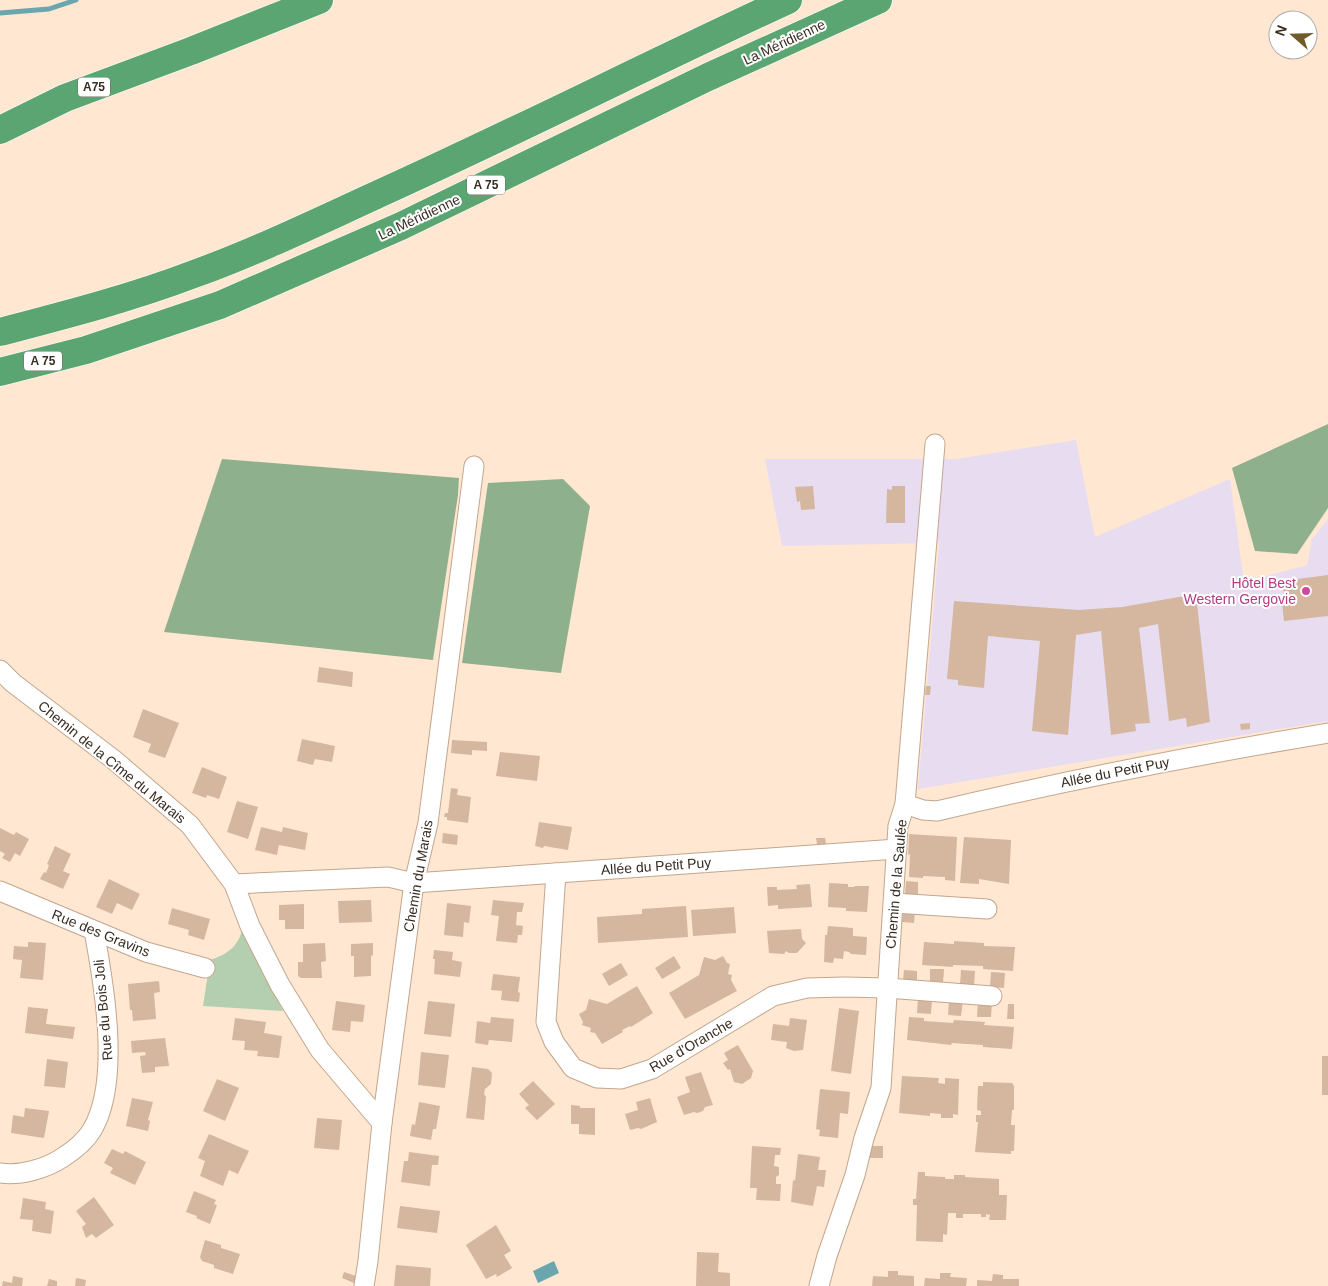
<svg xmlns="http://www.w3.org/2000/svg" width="1328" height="1286" font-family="Helvetica,sans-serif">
  <rect width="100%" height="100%" fill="#ffe7d2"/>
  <path fill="#e8dcf1" d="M1076,440L1095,537L1230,479L1244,582L1307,565L1312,539L1328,519V721L918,789L939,543L782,546L765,459H956Z"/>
  <path fill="#b4cfb0" d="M242,930L283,1011L203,1006L210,960C226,955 238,947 242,930Z"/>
  <g fill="#8fb08c">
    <path d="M1328,424V508L1297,554L1255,551L1232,468Z"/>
    <path d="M222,459L459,478L458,495L433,660L164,632Z"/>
    <path d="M563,479L590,506L561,673L462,663L488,483Z"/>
  </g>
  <path fill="#6ba6af" d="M554,1261L559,1273L538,1283L533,1271Z"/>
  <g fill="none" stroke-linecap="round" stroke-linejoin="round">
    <path stroke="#6ba6af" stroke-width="5" d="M0,13L49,9L76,0"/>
  </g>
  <g fill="#d4b79e">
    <path d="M813,486L815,509L801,510L800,501L797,502L795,487Z"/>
    <path d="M892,486H905V523H886L887,489L892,490Z"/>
    <path d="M1328,575V616L1284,621L1282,603L1285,602L1282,581Z"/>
    <path d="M1196,594L1210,722L1187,727L1186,718L1169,721L1158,624L1139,628L1150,723L1135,724L1136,731L1111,735L1101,631L1076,635L1068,735L1032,731L1040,641L988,636L984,688L958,685V680L947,679L954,601L1079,610L1122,607Z"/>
    <path d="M319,667L353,672L352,687L317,682Z"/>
    <path d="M926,686H931L930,695H925Z"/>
    <path d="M143,709L179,723L165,758L148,752L151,744L133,737Z"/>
    <path d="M1250,723V729L1241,730L1240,724Z"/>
    <path d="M302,739L335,746L332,762L315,759L313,765L297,761Z"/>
    <path d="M452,740L487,742V751L472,750V755L451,753Z"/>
    <path d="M500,752L540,756L537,781L496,776Z"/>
    <path d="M202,767L227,777L219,799L207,795L206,798L192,793Z"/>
    <path d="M451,788L458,789L457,795L471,797L468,823L447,820V817H444L445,813H448Z"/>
    <path d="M237,801L258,807L248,839L227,832Z"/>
    <path d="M539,822L572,827L568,850L544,846L543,848L535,846Z"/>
    <path d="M261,827L282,832L283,827L308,833L305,850L279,845L277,855L255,850Z"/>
    <path d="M0,828L14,835L16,832L29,839L20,856L15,853L10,862L2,858L5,854L0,851Z"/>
    <path d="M443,833L458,835L457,845L442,843Z"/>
    <path d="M909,834L957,837L955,881L945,880V877L923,876V878L909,877L910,854L908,855Z"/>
    <path d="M964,837L1011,840L1009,884L979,879V884L960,883Z"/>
    <path d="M816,838H825L826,844H817Z"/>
    <path d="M55,846L71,854L63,871L70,874L63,889L40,879L44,872L46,873L49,865L47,864Z"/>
    <path d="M109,879L140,894L132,910L117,903L112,914L96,907Z"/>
    <path d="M906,881L918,882V896L905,895Z"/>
    <path d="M829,883L848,884V887H854L855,886H869L867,912L846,911V908L828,907Z"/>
    <path d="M810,884L812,907L778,909V905L768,906L767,887H777V890L797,889L796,885Z"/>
    <path d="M371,900L372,922L339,923L338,901Z"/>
    <path d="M493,900L524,903L522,912H517L516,925L523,926L522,935H518L517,943L496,941L499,916L491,915Z"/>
    <path d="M447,903L471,906L469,923L464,922L463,937L444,935Z"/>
    <path d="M304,904V929H285V920H279V905Z"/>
    <path d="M686,906L688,937L598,943L597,917L642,914V909Z"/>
    <path d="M734,907L736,933L693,936L691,910Z"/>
    <path d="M172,908L210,919L204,940L188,935L189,930L168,924Z"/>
    <path d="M903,909L915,910L914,923L902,922Z"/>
    <path d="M828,926L853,928V936L867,937L866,955L851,954L849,952L844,951L843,959L834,958L833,963L824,962L825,935H827Z"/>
    <path d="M801,929L802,939L806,943L797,953H789L786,951L784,954L769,953L767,931Z"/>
    <path d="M954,941L984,943V946L1015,947L1013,971L983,969V966L953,965V967L922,965L924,942L954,944Z"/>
    <path d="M28,942L46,943L43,980L20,978L22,960L13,959L14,946L28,947Z"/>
    <path d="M325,943L326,961L321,962L322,978H301L298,976V962H303V944Z"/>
    <path d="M373,943V955L371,956V976L354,977V956H351V944Z"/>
    <path d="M434,950L453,952L452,960L462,962L460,977L434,974L435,959H433Z"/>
    <path d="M674,956L681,968L662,979L655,968Z"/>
    <path d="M723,956L727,963L730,964L728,974L732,975L731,980L737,991L685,1019L669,993L699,975L704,957L715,960Z"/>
    <path d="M621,963L628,975L609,986L602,974Z"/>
    <path d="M930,969H944L943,984H930Z"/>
    <path d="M904,970L917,971V981L903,980Z"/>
    <path d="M961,970L975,971L974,986L960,985Z"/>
    <path d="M991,972L1005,973L1004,988L990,987Z"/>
    <path d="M493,974L520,977L518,992L520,993L519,1002L501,1000L502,991L491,990Z"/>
    <path d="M159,981L160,992L154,993L156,1019L133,1021L132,1010H130L128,984Z"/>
    <path d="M637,986L653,1013L631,1027L630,1026L622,1030L623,1032L602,1044L595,1033L590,1032L591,1028L582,1025L583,1022L579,1014L586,1010L589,999L607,1004Z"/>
    <path d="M918,998L932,999L931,1014L917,1013Z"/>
    <path d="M949,1000L963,1001L961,1016L948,1015Z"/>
    <path d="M336,1001L365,1005L363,1022L351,1021L350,1032L332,1030Z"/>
    <path d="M428,1001L455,1004L451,1037L424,1034Z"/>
    <path d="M978,1001L992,1002L991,1017H977Z"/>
    <path d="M1008,1004H1014V1019H1007Z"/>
    <path d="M28,1007L48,1009L46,1024L75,1027L73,1039L25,1033Z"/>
    <path d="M839,1008L859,1011L851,1074L831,1071Z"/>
    <path d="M491,1017L514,1019L512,1042L489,1040L488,1045L475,1043L477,1021L490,1023Z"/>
    <path d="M909,1017L924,1018V1021L953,1023L954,1020L985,1022L984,1025L1014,1027L1012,1049L983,1047V1045L952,1043L951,1045L907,1040Z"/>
    <path d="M235,1018L266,1022L264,1033L282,1036L279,1058L257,1056L258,1051L244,1050L245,1041L232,1040Z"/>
    <path d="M790,1018L807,1020L803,1050L794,1051L786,1048L787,1042L771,1040L773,1024L789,1026Z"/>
    <path d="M165,1038L169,1066L155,1067V1072L142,1073L140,1056L146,1055L145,1052L132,1053L131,1041Z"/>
    <path d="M738,1045L753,1071L751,1078L742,1084L734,1082L730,1069L728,1070L723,1063L728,1060L724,1053Z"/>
    <path d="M421,1052L449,1055L445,1088L418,1085Z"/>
    <rect x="1322" y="1056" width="6" height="39"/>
    <path d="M47,1059L68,1062L65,1088L44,1086Z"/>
    <path d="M472,1067L488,1069L492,1073L491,1084L485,1089L484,1094L486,1097L484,1120L466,1118Z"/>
    <path d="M701,1072L713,1105L705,1107L703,1111L697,1113L694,1112L684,1115L677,1097L690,1092L685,1077Z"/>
    <path d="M902,1076L939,1078L938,1083L945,1084V1078L959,1079L958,1115L953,1114V1118H941V1114L930,1113V1116L899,1113Z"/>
    <path d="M217,1079L239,1088L225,1121L203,1111Z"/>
    <path d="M533,1081L555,1104L537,1120L525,1108L529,1105L519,1094Z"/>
    <path d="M983,1082L1012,1083L1014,1086V1110H1012L1011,1125H1015L1014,1151H1011V1154L975,1152L978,1122H976V1115H981V1111L977,1110L978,1086H983Z"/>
    <path d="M820,1089L850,1092L848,1114L840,1113L838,1138L819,1136L820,1130L816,1129Z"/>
    <path d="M132,1098L153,1102L148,1120L150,1121L148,1131L126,1126Z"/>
    <path d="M650,1098L657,1122L641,1129L638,1128L630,1130L625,1114L638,1110L636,1102Z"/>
    <path d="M419,1102L440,1106L436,1129H433L431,1140L410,1136L412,1124L415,1125Z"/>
    <path d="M571,1105L580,1106V1108H595V1135L579,1134V1124H571Z"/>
    <path d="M25,1108L49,1111L44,1138L11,1133L13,1115L24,1117Z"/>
    <path d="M317,1118L342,1120L339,1150L314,1148Z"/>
    <path d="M209,1134L249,1151L238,1174L229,1170L223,1186L200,1176L205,1161L198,1158Z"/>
    <path d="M752,1146L781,1148L780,1155H775L774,1166L779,1167V1175L776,1177V1184H781L780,1201L756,1200L757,1188H750Z"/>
    <path d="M869,1146H883V1158H865Z"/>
    <path d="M112,1149L123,1154L125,1151L146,1162L135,1185L110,1173L113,1168L104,1163Z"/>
    <path d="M409,1152L439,1156L438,1165H432L430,1186L401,1182L404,1161H408Z"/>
    <path d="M798,1154L820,1157L818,1170H826L824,1187L817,1186L813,1206L791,1202L793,1180L795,1181Z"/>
    <path d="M918,1172H925V1176L945,1177V1179H954V1175H965V1177L999,1179V1195H1007L1006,1220H989L990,1215L986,1214V1217H981V1214H963V1218H956V1213H948L947,1235L943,1234V1242L916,1241L917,1205H913V1199H916Z"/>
    <path d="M194,1191L216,1200L214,1204L217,1205L210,1224L196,1218L197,1216L186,1212Z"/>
    <path d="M94,1197L114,1225L96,1238L92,1234L86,1238L82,1227L86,1224L76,1211Z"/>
    <path d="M23,1198L46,1202L45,1209L54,1211L51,1234L32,1231L33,1220L20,1219Z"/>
    <path d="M400,1206L440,1211L437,1233L397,1228Z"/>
    <path d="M496,1225L511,1251L504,1255L512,1268L497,1277L496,1274L486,1279L466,1245Z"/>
    <path d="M205,1240L221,1245V1248L240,1254L233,1274L214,1268V1265L202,1261L200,1257Z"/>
    <path d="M697,1252L719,1253L718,1272L730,1273V1286H696Z"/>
    <path d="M396,1265L431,1268L430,1286H394Z"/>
    <path d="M888,1271H898V1275L914,1276V1286H872L873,1276L888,1277Z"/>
    <path d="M344,1272L356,1276L354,1283L342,1278Z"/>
    <path d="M940,1273H951L950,1277L967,1278L966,1286H924L925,1278L940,1279Z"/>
    <path d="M993,1274L1003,1275V1279H1019V1286H977V1280L992,1281Z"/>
    <path d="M13,1276L23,1278L22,1286H2L3,1281L12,1283Z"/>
    <path d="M76,1278L86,1280L85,1286H75Z"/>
    <path d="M49,1279L57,1281V1286H47Z"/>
  </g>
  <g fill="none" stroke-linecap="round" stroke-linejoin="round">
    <defs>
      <g id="minor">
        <path d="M0,670L13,683L113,759L190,825L234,884L250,926L280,985L320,1050L382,1123"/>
        <path d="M905,804L923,810L937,811C1067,780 1197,755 1328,733"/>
        <path d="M556,873L546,1022L554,1042L573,1068L597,1078L621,1079L652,1069L773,996L807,988L844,987L887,988L992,996"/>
        <path d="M234,884L388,877L414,883L897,849"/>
        <path d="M0,891L146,952L205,968"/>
        <path d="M894,903L987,909"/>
        <path d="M0,1173C20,1176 45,1169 62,1158C73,1151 85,1142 92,1130C121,1082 104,984 94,931"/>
        <path d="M364,1286L368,1261L382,1123L414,883L428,823L474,466"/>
        <path d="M819,1286L827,1256L855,1175L864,1138L881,1088L898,826L905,804L935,444"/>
      </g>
      <g id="motorway">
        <path d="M0,130L65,98L191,51L319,0"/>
        <path d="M0,332C65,315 131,298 194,274C255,252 313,224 372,197C512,134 649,64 788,0"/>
        <path d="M0,372L86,350L220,305L401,226L708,77L878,0"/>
      </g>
    </defs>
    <use href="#minor" stroke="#c2a68d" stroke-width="21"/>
    <use href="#motorway" stroke="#fff" stroke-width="29"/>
    <use href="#minor" stroke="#fff" stroke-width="19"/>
    <use href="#motorway" stroke="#5ba572" stroke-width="28"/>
  </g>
  <circle fill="#d1479c" stroke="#fff" stroke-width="2" cx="1306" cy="591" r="5"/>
  <g text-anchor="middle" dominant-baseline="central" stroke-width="4" stroke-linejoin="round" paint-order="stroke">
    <g fill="#fff" stroke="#736b64" stroke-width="1">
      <rect x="78" y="77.5" width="32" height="19" rx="4"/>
      <rect x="467" y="175.5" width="38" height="19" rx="4"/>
      <rect x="24" y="351.5" width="38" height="19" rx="4"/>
    </g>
    <g font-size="12" font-weight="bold" fill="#372c22">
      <text x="94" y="87">A75</text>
      <text x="486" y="185">A 75</text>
      <text x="43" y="361">A 75</text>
    </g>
    <g font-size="14" fill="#372c22" stroke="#fff">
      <text transform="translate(784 42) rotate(-25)">La Méridienne</text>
      <text transform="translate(419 217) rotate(-25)">La Méridienne</text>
      <text transform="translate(112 762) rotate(39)">Chemin de la Cîme du Marais</text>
      <text transform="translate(1115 772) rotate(-11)">Allée du Petit Puy</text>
      <text transform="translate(656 866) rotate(-4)">Allée du Petit Puy</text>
      <text transform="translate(418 876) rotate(-80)">Chemin du Marais</text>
      <text transform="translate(896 884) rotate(-85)">Chemin de la Saulée</text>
      <text transform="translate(101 933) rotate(22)">Rue des Gravins</text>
      <text transform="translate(103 1010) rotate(-95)">Rue du Bois Joli</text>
      <text transform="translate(691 1045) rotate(-30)">Rue d'Oranche</text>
    </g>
    <g font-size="14" fill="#b23c85" stroke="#fff" text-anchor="end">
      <text x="1296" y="583">Hôtel Best<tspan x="1296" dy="16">Western Gergovie</tspan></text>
    </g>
  </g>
  <g transform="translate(1293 35) rotate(290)"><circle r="24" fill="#ffffff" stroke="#afaba7"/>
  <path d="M0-4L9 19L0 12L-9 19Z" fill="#715b2b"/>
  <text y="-8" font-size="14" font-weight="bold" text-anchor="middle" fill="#372c22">N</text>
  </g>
</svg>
